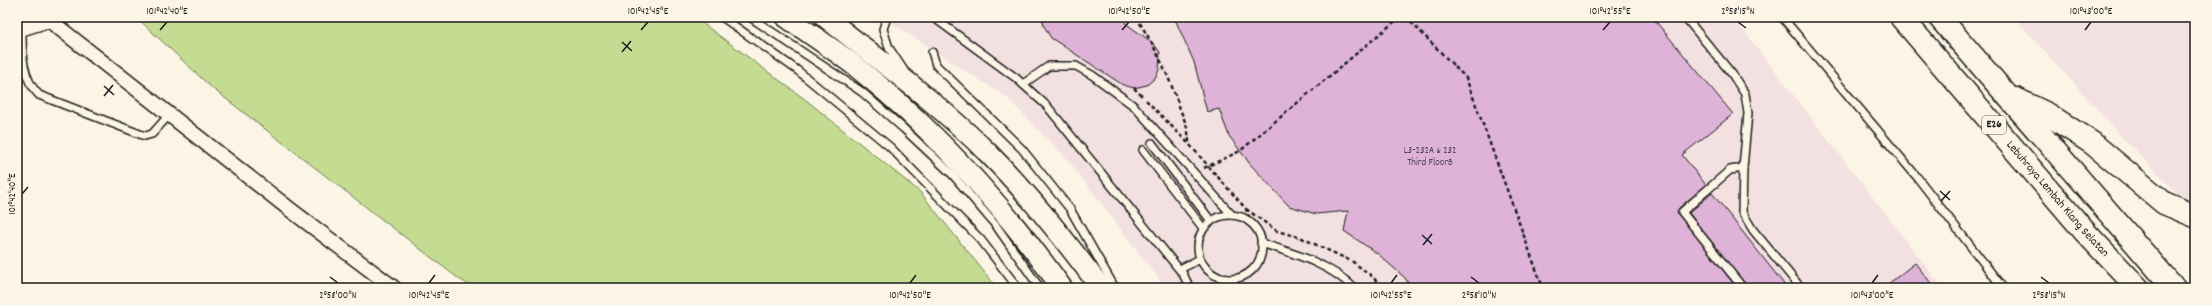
<svg xmlns="http://www.w3.org/2000/svg" width="2212" height="305" font-family="Dekko,sans-serif">
  <rect width="100%" height="100%" fill="#fcf5e5"/>
  <filter id="ink" filterUnits="userSpaceOnUse"><feTurbulence type="fractalNoise" baseFrequency=".025" numOctaves="2"/><feDisplacementMap in="SourceGraphic" scale="8" xChannelSelector="R" yChannelSelector="G"/><feConvolveMatrix kernelMatrix="1 2 1 2 8 2 1 2 1" color-interpolation-filters="sRGB"/></filter>
  <g filter="url(#ink)">
    <g fill="#f3e1e1">
      <path d="M882,17H1733L1943,288H1166L1067,159L1006,97Z"/>
      <path d="M2014,17H2195V202L2182,198L2120,135Z"/>
    </g>
    <path fill="#c4dc92" stroke="#707c57" d="M136,17H694L806,100L920,192L997,288H474L459,279L212,88Z"/>
    <g fill="#deb3d7" stroke="#1c1c1c">
      <path d="M1042,17H1130L1125,23L1153,43L1160,52L1159,70L1155,78L1147,85L1134,88L1123,85L1051,38L1044,26Z"/>
      <path d="M1174,17H1652L1733,114L1682,155L1706,185L1679,208L1677,212L1737,288H1411L1405,278L1378,254L1344,231L1348,211L1316,214L1289,206L1250,164L1229,136L1219,109L1207,112L1194,62Z"/>
      <path d="M1712,193L1787,288H1748L1689,213Z"/>
      <path d="M1915,263L1935,288H1883Z"/>
    </g>
    <g fill="none" stroke-linecap="round" stroke-linejoin="round">
      <defs>
        <g id="lane">
          <path d="M722,17L797,70L890,147L981,240L1018,288"/>
          <path d="M750,17L862,92L904,129L953,175L997,227L1040,288"/>
          <path d="M887,17L883,29L889,48L903,69"/>
          <path d="M933,17L1016,78L1047,106L1183,274L1190,288"/>
          <path d="M1685,17L1732,74L1745,94L1748,113L1743,168L1742,212L1753,230L1801,288"/>
          <path d="M1782,17L1917,177L2003,288"/>
          <path d="M22,28C22,52 21,77 39,95L145,136L152,134L170,114"/>
          <path d="M932,52L936,65L1022,149L1070,209L1115,288"/>
          <path d="M1023,84L1049,66H1076L1092,75L1134,106L1232,215"/>
          <path d="M1152,143L1211,221"/>
          <path d="M1143,150L1203,228"/>
          <circle cx="1230" cy="247" r="32"/>
          <path d="M1261,243C1295,254 1328,263 1354,288"/>
          <path d="M1180,269L1200,259"/>
          <path d="M1743,288L1682,212L1730,170L1743,168"/>
        </g>
        <g id="street">
          <path d="M48,17L49,20L292,211L394,288"/>
          <path d="M17,30L49,20"/>
        </g>
        <g id="secondary">
          <path d="M786,17C811,35 837,51 860,70C938,133 1004,207 1062,288"/>
          <path d="M825,17C880,61 938,103 988,153C1030,195 1066,241 1101,288"/>
        </g>
        <g id="highway">
          <path id="s1" d="M1901,17L2086,233L2138,288"/>
          <path d="M1939,17L2174,288"/>
          <path d="M2016,99L2049,115L2092,143L2164,203L2195,216"/>
        </g>
      </defs>
      <use href="#lane" stroke="#1c1c1c" stroke-width="10"/>
      <use href="#street" stroke="#1c1c1c" stroke-width="17"/>
      <use href="#secondary" stroke="#1c1c1c" stroke-width="23"/>
      <use href="#highway" stroke="#1c1c1c" stroke-width="25"/>
      <g stroke="#1c1c1c" stroke-width="2.5" stroke-dasharray="4 3" stroke-linecap="butt">
        <path d="M1136,17C1155,46 1169,76 1180,109C1185,122 1189,129 1189,144L1246,209L1252,224"/>
        <path d="M1406,17L1466,78L1543,288"/>
        <path d="M1134,88L1143,97"/>
        <path d="M1146,100L1189,144"/>
        <path d="M1204,168L1240,151L1400,17"/>
        <path d="M1246,209L1277,231L1302,238L1353,262L1373,277L1382,288"/>
      </g>
      <use href="#lane" stroke="#fcf5e5" stroke-width="7"/>
      <use href="#street" stroke="#fcf5e5" stroke-width="14"/>
      <use href="#secondary" stroke="#fcf5e5" stroke-width="20"/>
      <use href="#highway" stroke="#fcf5e5" stroke-width="22"/>
    </g>
  </g>
  <path fill="none" stroke="#1c1c1c" stroke-width="1.5" d="M1738,22L1746,28M160,30L167,22M641,30L648,22M1122,30L1129,22M1603,30L1610,22M2085,30L2091,22M622,42L632,51M622,52L631,41M104,86L114,95M104,96L113,85M1940,191L1950,200M22,194L28,187M1941,201L1950,191M1422,235L1432,244M1423,245L1432,234M330,277L338,283M1471,277L1479,283M2041,277L2049,283M429,283L435,275M910,283L916,275M1391,283L1397,275M1872,283L1878,275"/>
  <g text-anchor="middle" dominant-baseline="central" stroke-width="3" stroke-linejoin="round" paint-order="stroke">
    <g font-size="10" fill="#4c424b">
      <text x="1430" y="151">L3-232A &amp; 232<tspan x="1430" dy="12">Third FloorB</tspan></text>
    </g>
    <rect fill="#fcf5e5" stroke="#5f5d58" stroke-width="1" x="1982" y="116" width="24" height="18" rx="3"/>
    <g font-size="11" font-weight="bold" fill="#1c1c1c">
      <text x="1994" y="125">E26</text>
    </g>
    <g font-size="12" fill="#1c1c1c" stroke="#fcf5e5">
      <text stroke="none"><textPath href="#s1" startOffset="240">Lebuhraya Lembah Klang Selatan</textPath></text>
    </g>
  </g>
  <rect width="2212" height="305" fill="none" stroke="#fcf5e5" stroke-width="44"/>
  <rect x="22" y="22" width="2168" height="261" fill="none" stroke="#1c1c1c" stroke-width="1.5"/>
  <g font-size="10" text-anchor="middle" fill="#1c1c1c">
    <text x="167" y="14">101°42'40"E</text>
    <text x="648" y="14">101°42'45"E</text>
    <text x="1129" y="14">101°42'50"E</text>
    <text x="1610" y="14">101°42'55"E</text>
    <text x="1738" y="14">2°58'15"N</text>
    <text x="2091" y="14">101°43'00"E</text>
    <text transform="translate(11 194) rotate(-90)" y="4">101°42'40"E</text>
    <text x="338" y="298">2°58'00"N</text>
    <text x="429" y="298">101°42'45"E</text>
    <text x="910" y="298">101°42'50"E</text>
    <text x="1391" y="298">101°42'55"E</text>
    <text x="1479" y="298">2°58'10"N</text>
    <text x="1872" y="298">101°43'00"E</text>
    <text x="2049" y="298">2°58'15"N</text>
  </g>
</svg>
